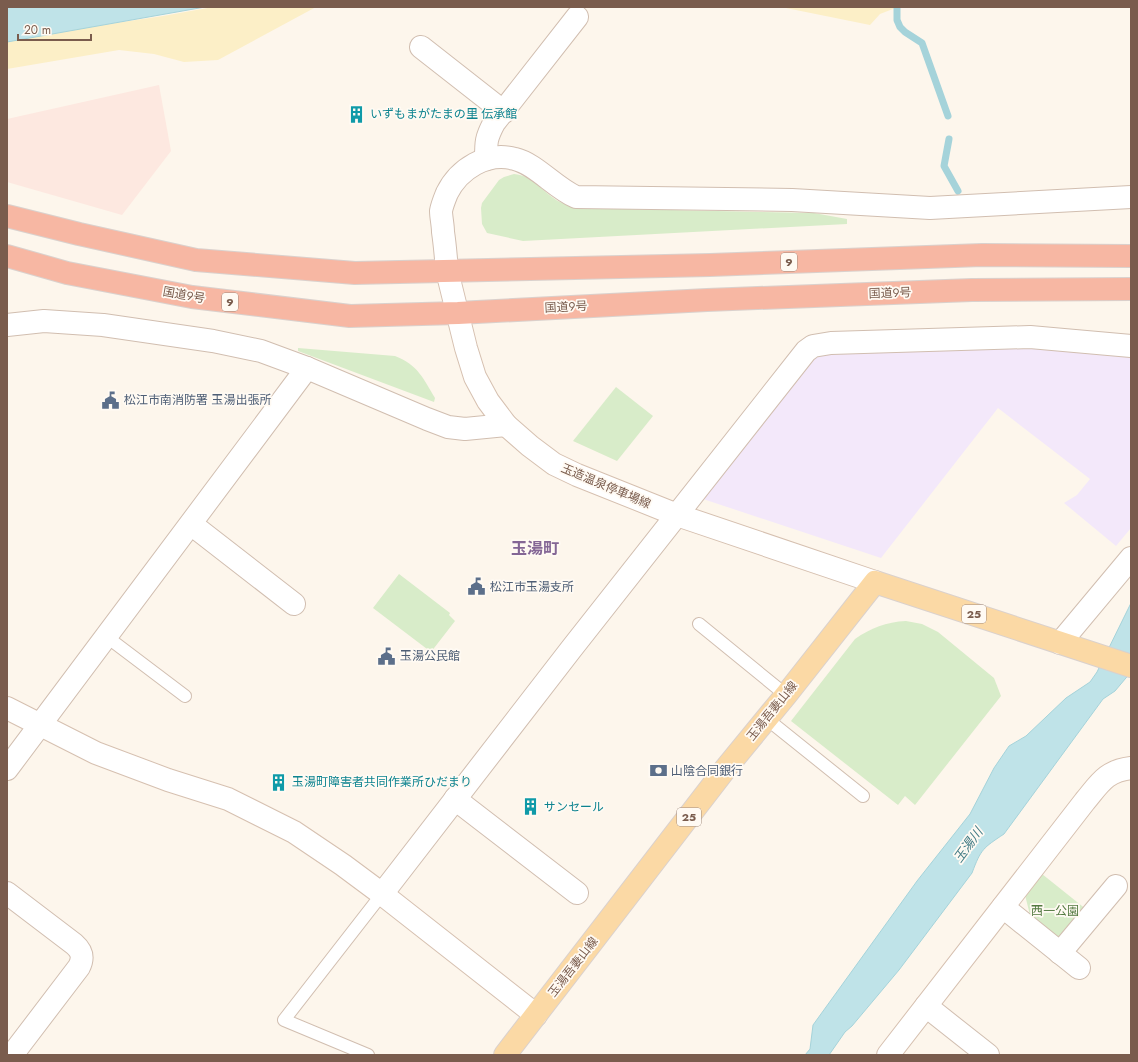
<svg xmlns="http://www.w3.org/2000/svg" width="1138" height="1062" font-family="Jost,'Noto Sans JP',sans-serif">
  <rect width="100%" height="100%" fill="#fdf6ec"/>
  <path fill="#fde8e0" d="M159,85L171,151L122,215L7,182V119Z"/>
  <path fill="#f3e8fa" d="M1131,347V528L1116,546L1064,503L1077,495L1090,479L998,408L881,558L703,499L815,349Z"/>
  <g fill="#d8ecc9">
    <path d="M514,174C533,175 544,194 560,202C566,205 572,207 578,208L814,213L847,219V224L523,241L487,233L482,224L481,208L482,203L499,180L504,177Z"/>
    <path d="M298,348L395,356C418,365 423,378 435,398L434,402L298,351Z"/>
    <path d="M616,387L653,416L617,461L573,441Z"/>
    <path d="M399,574L450,613L449,615L455,621L431,652L373,608Z"/>
    <path d="M906,621L922,624L938,632L994,678L1001,696L915,805L905,796L898,805L791,721L855,639C871,628 886,622 906,621Z"/>
    <path d="M1042,874L1087,910L1064,938H1055L1031,919L1025,895Z"/>
  </g>
  <g fill="#fcefc7">
    <path d="M213,7H316L218,60L184,62L154,54L119,50L7,69V39L163,16Z"/>
    <path d="M781,7H898L880,14L870,25Z"/>
  </g>
  <g fill="#bfe3e8" stroke="#a5d3da">
    <path d="M7,7H205L7,42Z"/>
    <path d="M1131,603V672L1115,691L1103,699L1004,834C983,848 981,849 972,873L899,970L852,1026L845,1032L829,1055H805L810,1049L813,1025L917,881L970,814L994,768L1009,746L1026,736L1066,698L1090,682L1097,672Z"/>
  </g>
  <g fill="none" stroke-linecap="round" stroke-linejoin="round">
    <g stroke="#a5d3da" stroke-width="7">
      <path d="M897,7V20L900,27L905,32L922,43L948,116"/>
      <path d="M949,139L944,166L958,191"/>
    </g>
    <defs>
      <g id="lane">
        <path d="M699,624L786,695"/>
        <path d="M107,637L185,696"/>
        <path d="M767,719L863,796"/>
        <path d="M368,1055L284,1020L382,894"/>
      </g>
      <g id="street">
        <path d="M421,47L504,112"/>
        <path d="M486,159C486,142 486,138 494,123L577,17"/>
        <path d="M447,271C446,258 445,245 443,232C443,225 441,217 441,211C442,205 445,198 447,193C459,169 487,151 515,159C536,164 555,188 576,197L792,200L930,208L1131,197"/>
        <path d="M7,325L44,321L103,325L213,341L261,351L307,368L427,419L448,427L465,429L506,425"/>
        <path d="M191,524L294,604"/>
        <path d="M1060,643L1131,558"/>
        <path d="M7,769L307,368"/>
        <path d="M455,799L577,893"/>
        <path d="M7,893L74,944C82,951 84,957 79,967L12,1055"/>
        <path d="M382,894L572,648L806,351L813,346L831,343L1030,337L1131,346"/>
        <path d="M1003,907L1079,968"/>
        <path d="M1060,953L1116,886"/>
        <path d="M926,1006L988,1055"/>
      </g>
      <g id="secondary">
        <path d="M447,271L466,348L475,377L488,401L506,425L530,446L554,464L577,475L677,515L875,582"/>
        <path d="M7,708L96,753L168,780L228,799L294,832L343,865L382,894L536,1015"/>
        <path d="M888,1055L1085,801C1100,783 1106,771 1131,768"/>
      </g>
      <path id="primary" d="M505,1055L726,768L786,695L875,582L1131,666"/>
      <g id="highway">
        <path d="M7,216L79,234L196,260L355,273L710,265L982,255L1131,256"/>
        <path d="M7,256L67,273L192,297L350,316L458,313L707,300L972,290L1131,289"/>
      </g>
    </defs>
    <use href="#lane" stroke="#d1beb0" stroke-width="14"/>
    <use href="#street" stroke="#d1beb0" stroke-width="24"/>
    <use href="#secondary" stroke="#d6c0b0" stroke-width="24"/>
    <use href="#primary" stroke="#dad1cd" stroke-width="24"/>
    <use href="#highway" stroke="#dad1cd" stroke-width="24"/>
    <use href="#lane" stroke="#fff" stroke-width="12"/>
    <use href="#street" stroke="#fff" stroke-width="22"/>
    <use href="#secondary" stroke="#fff" stroke-width="22"/>
    <use href="#primary" stroke="#fbd9a5" stroke-width="22"/>
    <use href="#highway" stroke="#f7b7a3" stroke-width="22"/>
  </g>
  <defs>
    <symbol id="building-bare" viewBox="-9 -9 18 18"><path d="M-4-6H4V6H1V3H-1V6H-4ZM-2.5-4.3h1.7v1.8h-1.7ZM.8-4.3h1.7v1.8H.8ZM-2.5-1h1.7V.8h-1.7ZM.8-1h1.7V.8H.8Z" fill="#0f9aa8" stroke="#fffaf3" stroke-width="2.5" paint-order="stroke"/></symbol>
    <symbol id="civic-bare" viewBox="-9 -9 18 18"><path d="M-.6-6.5H3V-4.5H.6V-3L4-1V1h2V6H-6V1h2V-1L-.6-3ZM-1.2 2.5V6h2.4V2.5Z" fill="#5c6f8a" stroke="#fffaf3" stroke-width="2.5" paint-order="stroke"/></symbol>
    <symbol id="bank-bare" viewBox="-9 -9 18 18"><path d="M-6-4H6V4H-6ZM0-2.3a2.3 2.3 0 1 0 0 4.6a2.3 2.3 0 1 0 0-4.6Z" fill="#5c6f8a" stroke="#fffaf3" stroke-width="2.5" paint-order="stroke"/></symbol>
  </defs>
  <g fill-rule="evenodd">
    <use href="#building-bare" x="344" y="102" width="25" height="25"/>
    <use href="#civic-bare" x="98" y="388" width="25" height="25"/>
    <use href="#civic-bare" x="464" y="574" width="25" height="25"/>
    <use href="#civic-bare" x="374" y="644" width="25" height="25"/>
    <use href="#bank-bare" x="646" y="758" width="25" height="25"/>
    <use href="#building-bare" x="266" y="770" width="25" height="25"/>
    <use href="#building-bare" x="518" y="794" width="25" height="25"/>
  </g>
  <g text-anchor="middle" dominant-baseline="central" stroke-width="3.5" stroke-linejoin="round" paint-order="stroke">
    <g fill="#fffaf3" stroke="#a28b7f" stroke-width="1">
      <rect x="781" y="253" width="16" height="18" rx="3"/>
      <rect x="222" y="293" width="16" height="18" rx="3"/>
      <rect x="962" y="605" width="24" height="18" rx="3"/>
      <rect x="677" y="808" width="24" height="18" rx="3"/>
    </g>
    <g font-size="11" font-weight="bold" fill="#7a5c4d">
      <text x="789" y="262">9</text>
      <text x="230" y="302">9</text>
      <text x="974" y="614">25</text>
      <text x="689" y="817">25</text>
    </g>
    <g font-size="12" fill="#0d838f" stroke="#fffaf3" text-anchor="start">
      <text x="370" y="114">いずもまがたまの里 伝承館</text>
      <text x="292" y="782">玉湯町障害者共同作業所ひだまり</text>
      <text x="544" y="807">サンセール</text>
    </g>
    <g font-size="12" fill="#7a5c4d" stroke="#fffaf3">
      <text transform="translate(890 293) rotate(-2)">国道9号</text>
      <text transform="translate(184 295) rotate(10)">国道9号</text>
      <text transform="translate(566 307) rotate(-3)">国道9号</text>
      <text transform="translate(606 486) rotate(23)">玉造温泉停車場線</text>
      <text transform="translate(772 711) rotate(-51)">玉湯吾妻山線</text>
      <text transform="translate(573 967) rotate(-52)">玉湯吾妻山線</text>
    </g>
    <g font-size="12" fill="#4e5e75" stroke="#fffaf3" text-anchor="start">
      <text x="124" y="400">松江市南消防署 玉湯出張所</text>
      <text x="490" y="587">松江市玉湯支所</text>
      <text x="400" y="656">玉湯公民館</text>
      <text x="671" y="771">山陰合同銀行</text>
    </g>
    <g font-size="12" fill="#537a41" stroke="#fffaf3">
      <text x="1055" y="911">西一公園</text>
    </g>
    <g font-size="13" font-style="italic" fill="#437c86" stroke="#fffaf3">
      <text transform="translate(968 845) rotate(-54)">玉湯川</text>
    </g>
    <g font-size="16" font-weight="bold" fill="#846695" stroke="#fffaf3">
      <text x="535" y="548">玉湯町</text>
    </g>
  </g>
  <rect width="1138" height="1062" fill="none" stroke="#7a5c4d" stroke-width="16"/>
  <path d="M18 34v6h73v-6" fill="none" stroke="#7a5c4d" stroke-width="2"/>
  <text x="24" y="34" font-size="12" fill="#7a5c4d" stroke="#fffaf3" stroke-width="3" paint-order="stroke">20 m</text>
</svg>
